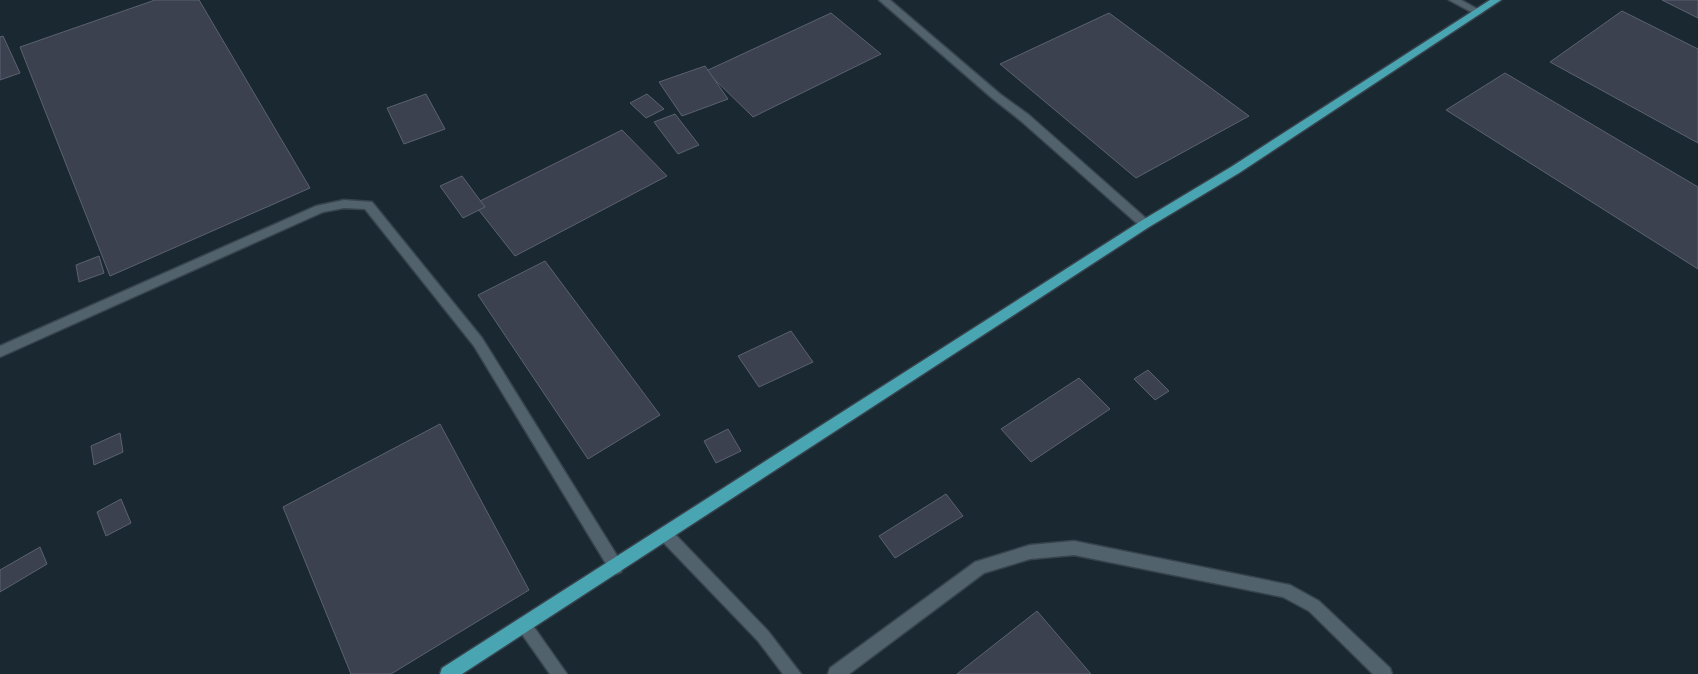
<svg xmlns="http://www.w3.org/2000/svg" width="1698" height="674" font-family="Barlow,sans-serif">
  <rect width="100%" height="100%" fill="#1a2832"/>
  <g fill="#3c4150" stroke="#5b6171">
    <path d="M155,0H199L310,188L110,276L20,47Z"/>
    <path d="M1662,0H1698V18Z"/>
    <path d="M1622,11L1698,49V143L1550,62Z"/>
    <path d="M831,13L881,54L753,117L706,71Z"/>
    <path d="M1109,13L1249,116L1136,178L1000,64Z"/>
    <path d="M3,36L20,73L0,80V37Z"/>
    <path d="M705,66L728,99L682,116L659,82Z"/>
    <path d="M1505,73L1698,187V269L1446,110Z"/>
    <path d="M426,94L445,129L404,144L387,108Z"/>
    <path d="M647,94L664,109L646,118L630,103Z"/>
    <path d="M675,114L699,145L678,154L654,122Z"/>
    <path d="M622,130L667,176L515,256L474,204Z"/>
    <path d="M462,176L485,207L463,218L440,186Z"/>
    <path d="M99,256L104,273L79,282L76,265Z"/>
    <path d="M545,261L660,415L588,459L478,295Z"/>
    <path d="M791,331L813,362L759,387L738,356Z"/>
    <path d="M1148,370L1169,391L1155,400L1134,379Z"/>
    <path d="M1079,378L1110,409L1031,462L1001,429Z"/>
    <path d="M440,424L529,590L391,674H351L283,507Z"/>
    <path d="M728,429L741,451L716,463L704,441Z"/>
    <path d="M120,433L123,452L94,465L91,446Z"/>
    <path d="M946,494L963,516L895,558L879,536Z"/>
    <path d="M121,499L131,523L106,536L97,512Z"/>
    <path d="M40,547L47,564L0,592V570Z"/>
    <path d="M1037,611L1091,674H957Z"/>
  </g>
  <g fill="none" stroke-linecap="round" stroke-linejoin="round">
    <defs>
      <g id="minor">
        <path d="M879,0H890L1000,94L1029,115L1149,221L1151,224L1149,227H1141L1021,121L992,98Z"/>
        <path d="M1449,0H1461L1483,12L1478,15L1475,14Z"/>
        <path d="M344,200L372,202L482,338L621,562L623,567L621,572L616,574L611,572L474,346L365,209L344,208L323,212L0,357V346L316,206Z"/>
        <path d="M666,528L671,530L768,631L801,674H783L758,641L661,540L659,535L661,530Z"/>
        <path d="M1074,541L1290,585L1319,601L1390,668L1392,674H1373L1309,611L1283,597L1074,555L1030,559L984,573L849,674H828L830,668L975,562L1030,545Z"/>
        <path d="M524,617L529,620L567,674H550L519,630L516,625L519,620Z"/>
      </g>
      <path id="major" d="M1490,0H1501L1239,173L1149,227L462,674H440L442,668L1141,221L1231,167Z"/>
    </defs>
    <use href="#minor" stroke="#38444d" stroke-width="3"/>
    <use href="#major" stroke="#38444d" stroke-width="3"/>
    <use href="#minor" fill="#51626d" fill-rule="evenodd"/>
    <use href="#major" fill="#4aa5b3" fill-rule="evenodd"/>
  </g>
</svg>
